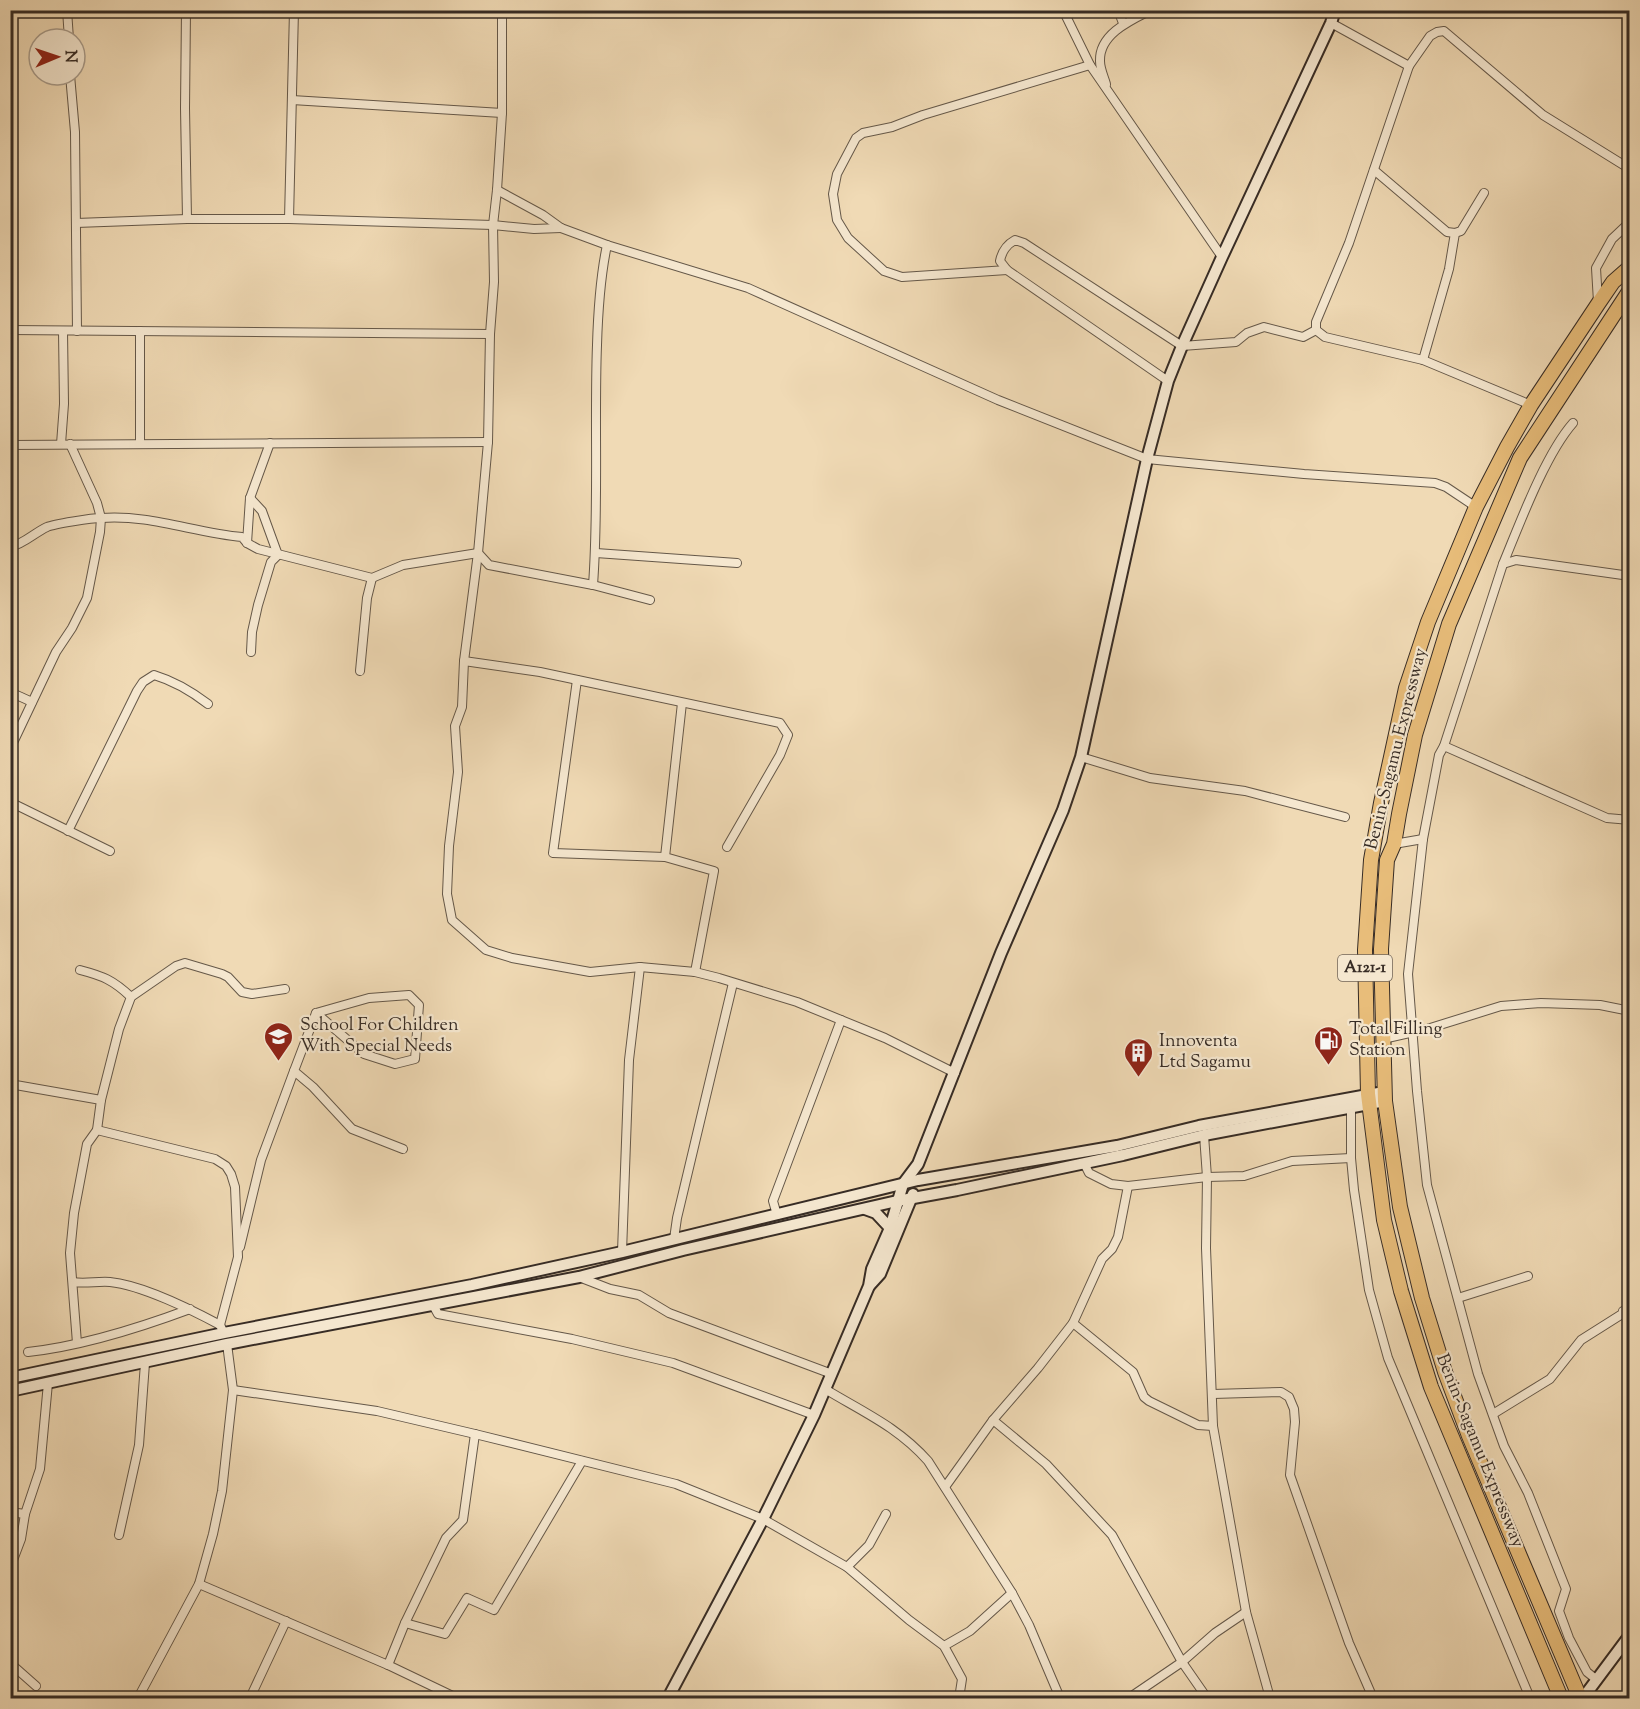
<svg xmlns="http://www.w3.org/2000/svg" width="1640" height="1709" font-family="'Sorts Mill Goudy',serif">
  <rect width="100%" height="100%" fill="#f0dab5"/>
  <filter id="stains"><feTurbulence type="fractalNoise" baseFrequency=".00333" numOctaves="4"/><feColorMatrix values="0 0 0 0 .2 0 0 0 0 .09 0 0 0 0 .02 0 0 0 .5 -.17"/></filter>
  <radialGradient id="worn" r=".72"><stop offset=".6" stop-color="#630" stop-opacity="0"/><stop offset="1" stop-color="#630" stop-opacity=".3"/></radialGradient>
  <g fill="none" stroke-linecap="round" stroke-linejoin="round">
    <defs>
      <g id="street">
        <path d="M67,10L69,39"/>
        <path d="M186,10L185,108L187,219"/>
        <path d="M502,10V113L497,190L493,225L494,282L490,334L488,442L478,553L464,661L462,707L455,726L458,772L449,846L447,894L452,920L486,950L512,958L590,972L640,967L695,972L719,978L797,1002L885,1038L955,1073"/>
        <path d="M1063,10L1090,65L1222,257"/>
        <path d="M1118,10L1123,23"/>
        <path d="M1331,23L1409,66"/>
        <path d="M70,75L75,132L77,331"/>
        <path d="M1106,84C1104,77 1100,69 1100,61C1099,34 1131,20 1151,10"/>
        <path d="M292,100L502,113"/>
        <path d="M1374,170L1447,232L1455,233L1461,231L1484,193"/>
        <path d="M497,190L543,215L561,228L607,245L748,288L998,400L1147,459L1304,474L1435,483L1446,487L1476,507"/>
        <path d="M289,219L294,10"/>
        <path d="M76,223L187,219H289L493,225L534,229L561,228"/>
        <path d="M1007,270L902,277L884,271L848,238L837,220L833,194L837,174L856,138L863,133L892,127L923,115L1090,65"/>
        <path d="M1598,302L1596,268L1612,239L1630,222"/>
        <path d="M1616,308L1630,315"/>
        <path d="M10,330L490,334"/>
        <path d="M140,331V444"/>
        <path d="M1423,360L1449,269L1455,233"/>
        <path d="M1168,381L1007,270L1000,261C1002,251 1006,245 1015,240L1024,243L1182,346L1236,342L1247,333L1264,327L1303,337L1316,330"/>
        <path d="M1531,405L1423,360L1325,337L1316,330V322L1349,243L1409,66L1430,36L1437,32L1444,31L1543,115L1630,169"/>
        <path d="M61,444L64,404L63,331"/>
        <path d="M10,445L488,442"/>
        <path d="M250,498L262,511L278,555L271,562L258,605L252,632L251,652"/>
        <path d="M247,543L250,498L270,443"/>
        <path d="M10,547C24,544 34,533 47,527C54,524 92,518 101,518C149,514 195,533 242,537L247,543L258,549L372,578L403,565L478,553L489,565L593,585L650,600"/>
        <path d="M596,553L737,563"/>
        <path d="M1503,564C1520,523 1545,455 1573,423"/>
        <path d="M593,585C599,505 594,425 597,345C598,312 600,278 607,245"/>
        <path d="M464,661L540,672L780,723L788,735L780,755L727,847"/>
        <path d="M360,671L367,598L372,578"/>
        <path d="M577,680L553,853L665,857"/>
        <path d="M10,692L32,702"/>
        <path d="M682,703L665,857L714,871L695,972"/>
        <path d="M1444,746L1607,818L1630,820"/>
        <path d="M10,749L56,652L72,628L87,598L100,532L101,518L97,503L70,444"/>
        <path d="M1081,757L1150,778L1245,791L1345,817"/>
        <path d="M10,802L110,851"/>
        <path d="M68,831L137,691L143,682L154,675C174,681 191,691 208,704"/>
        <path d="M1394,844L1423,839"/>
        <path d="M80,970C103,976 113,980 131,997"/>
        <path d="M409,995L419,1005L415,1059L395,1064L364,1054L316,1013L369,998Z"/>
        <path d="M316,1013L294,1071L313,1087L352,1129L403,1149"/>
        <path d="M1383,1039L1427,1029L1501,1006L1541,1003L1600,1005L1630,1011"/>
        <path d="M10,1084L101,1100"/>
        <path d="M1351,1106V1158L1354,1190L1369,1290L1388,1358L1530,1698"/>
        <path d="M97,1130L215,1159L226,1166L231,1174L235,1187L238,1257L220,1325"/>
        <path d="M1204,1135L1207,1177L1206,1248L1213,1426L1246,1612L1270,1698"/>
        <path d="M1084,1163L1089,1173L1111,1184L1128,1186L1207,1177L1244,1176L1292,1161L1351,1158"/>
        <path d="M777,1215L773,1201L841,1020"/>
        <path d="M674,1239L677,1218L733,983"/>
        <path d="M240,1247L261,1160L294,1071"/>
        <path d="M622,1252L629,1060L640,967"/>
        <path d="M579,1277L610,1289L639,1295L669,1313L832,1374"/>
        <path d="M73,1282C85,1284 98,1281 110,1282C141,1285 192,1310 220,1325L222,1329"/>
        <path d="M1458,1298L1528,1276"/>
        <path d="M433,1305L438,1314L572,1339L673,1363L814,1415"/>
        <path d="M1623,1311L1630,1323"/>
        <path d="M1073,1323L1133,1372L1144,1397L1149,1401L1198,1425L1213,1426"/>
        <path d="M77,1343L70,1253L74,1213L87,1144L97,1130L101,1100L119,1029L131,997L176,966L185,963L222,974L228,977L242,992L252,994L285,989"/>
        <path d="M28,1352C83,1346 139,1328 190,1309"/>
        <path d="M825,1389C863,1412 898,1427 928,1461L1012,1593L1029,1625L1060,1698"/>
        <path d="M233,1390L377,1411L475,1434L676,1484L763,1519L847,1567L909,1620L944,1646L962,1679L960,1692L963,1698"/>
        <path d="M1213,1394L1281,1392L1289,1397L1294,1409L1295,1422L1290,1475L1349,1643L1373,1698"/>
        <path d="M1493,1414L1550,1379L1581,1340L1630,1309"/>
        <path d="M993,1420L1046,1464L1112,1535L1182,1662L1207,1698"/>
        <path d="M945,1487L993,1420L1038,1368L1073,1323L1102,1259L1112,1249L1118,1237L1128,1186"/>
        <path d="M10,1512L25,1514"/>
        <path d="M119,1535L139,1445L145,1363"/>
        <path d="M847,1567L869,1545L886,1514"/>
        <path d="M10,1568L21,1539L25,1514L40,1469L48,1383"/>
        <path d="M199,1584L388,1665L457,1698"/>
        <path d="M405,1623L445,1634L467,1598L494,1610L582,1461"/>
        <path d="M944,1646L970,1631L1012,1593"/>
        <path d="M10,1663L36,1686"/>
        <path d="M388,1665L405,1623L446,1538L463,1520L475,1434"/>
        <path d="M1597,1680L1587,1672L1569,1638L1559,1611L1566,1589L1528,1493L1504,1446L1478,1374L1427,1185L1417,1091L1408,974L1423,839L1439,755L1444,746L1503,564L1516,560L1630,576"/>
        <path d="M138,1698L199,1584L213,1534L222,1491L233,1390L227,1344"/>
        <path d="M250,1698L286,1621"/>
        <path d="M1129,1698L1182,1662L1215,1633L1246,1612"/>
      </g>
      <g id="secondary">
        <path d="M865,1209L876,1213L890,1228"/>
        <path d="M870,1285L880,1274L913,1194"/>
        <path d="M10,1378L224,1333L472,1285L622,1252L918,1180L1117,1146L1199,1126L1384,1092"/>
        <path d="M10,1391L227,1344L579,1277L683,1250L897,1201L957,1190L1123,1155L1204,1135L1385,1101"/>
        <path d="M668,1698L763,1519L814,1415L869,1286L872,1269L890,1228L903,1184L918,1164L1001,953L1063,810L1081,757L1147,459L1168,381L1182,346L1222,257L1331,23L1335,10"/>
        <path d="M1583,1698L1630,1635"/>
      </g>
      <g id="highway">
        <path d="M1561,1698L1431,1387L1401,1291L1384,1220L1368,1094L1365,950L1371,860L1381,803L1406,688L1428,622L1476,507L1507,447L1531,405L1598,304L1613,282L1630,267"/>
        <path d="M1580,1698L1469,1436L1445,1372L1422,1298L1400,1207L1385,1101L1381,949L1387,860L1394,844L1399,814L1415,735L1449,624L1520,458L1630,290"/>
      </g>
    </defs>
    <use href="#street" stroke="#655849" stroke-width="10"/>
    <use href="#secondary" stroke="#372c25" stroke-width="14"/>
    <use href="#highway" stroke="#372c25" stroke-width="16"/>
    <use href="#street" stroke="#f5e7cf" stroke-width="8"/>
    <use href="#secondary" stroke="#f5e7cf" stroke-width="10"/>
    <use href="#highway" stroke="#e8bd7a" stroke-width="14"/>
  </g>
  <defs>
    <symbol id="school-pin" viewBox="-11 -11 22 30"><path d="M0 17L-7.5 6A9.5 9.5 0 1 1 7.5 6Z" fill="#8f2418" stroke="#f5e7cf"/><path d="M0-5L7-2L0 1L-7-2ZM-4 1L0 2.5L4 1V4Q0 6-4 4Z" fill="#fff"/></symbol>
    <symbol id="fuel-pin" viewBox="-11 -11 22 30"><path d="M0 17L-7.5 6A9.5 9.5 0 1 1 7.5 6Z" fill="#8f2418" stroke="#f5e7cf"/><path d="M-5.5-6h7V0h2V4h1.3V-2.5L3-4.5l.8-.8L6-3V5H2.5V1h-1V6h-7ZM-4.2-4.7v3.2H.2V-4.7Z" fill="#fff"/></symbol>
    <symbol id="building-pin" viewBox="-11 -11 22 30"><path d="M0 17L-7.5 6A9.5 9.5 0 1 1 7.5 6Z" fill="#8f2418" stroke="#f5e7cf"/><path d="M-4-6H4V6H1V3H-1V6H-4ZM-2.5-4.3h1.7v1.8h-1.7ZM.8-4.3h1.7v1.8H.8ZM-2.5-1h1.7V.8h-1.7ZM.8-1h1.7V.8H.8Z" fill="#fff"/></symbol>
  </defs>
  <g fill-rule="evenodd">
    <use href="#school-pin" x="262" y="1020" width="33" height="45"/>
    <use href="#fuel-pin" x="1312" y="1024" width="33" height="45"/>
    <use href="#building-pin" x="1122" y="1036" width="33" height="45"/>
  </g>
  <g text-anchor="middle" dominant-baseline="central" stroke-width="4.5" stroke-linejoin="round" paint-order="stroke">
    <rect fill="#f5e7cf" stroke="#706458" stroke-width="1.5" x="1338" y="955" width="54" height="26" rx="4.5"/>
    <g font-size="16" font-weight="bold" fill="#372c25">
      <text x="1365" y="968">A121-1</text>
    </g>
    <g font-size="18" fill="#372c25" stroke="#f5e7cf">
      <text transform="translate(1397 749) rotate(-76)">Benin-Sagamu Expressway</text>
      <text transform="translate(1479 1451) rotate(68)">Benin-Sagamu Expressway</text>
    </g>
    <g font-size="18" fill="#372c25" stroke="#f5e7cf" text-anchor="start">
      <text x="300" y="1026">School For Children<tspan x="300" dy="21">With Special Needs</tspan></text>
      <text x="1349" y="1030">Total Filling<tspan x="1349" dy="21">Station</tspan></text>
      <text x="1159" y="1042">Innoventa<tspan x="1159" dy="21">Ltd Sagamu</tspan></text>
    </g>
  </g>
  <rect width="1640" height="1709" fill="none" stroke="#f0dab5" stroke-width="36"/>
  <rect x="12" y="12" width="1616" height="1685" fill="none" stroke="#372c25" stroke-width="3"/>
  <rect x="18" y="18" width="1604" height="1673" fill="none" stroke="#372c25" stroke-width="1.5"/>
  <g transform="translate(57 57) rotate(88)"><circle r="28" fill="#f5e7cf" stroke="#a99c8b" stroke-width="1.5"/>
  <path d="M0-4.5L10 22L0 15L-10 22Z" fill="#8f2418"/>
  <text y="-9" font-size="16" font-weight="bold" text-anchor="middle" fill="#372c25">N</text>
  </g>
  <rect width="100%" height="100%" filter="url(#stains)"/>
  <rect width="100%" height="100%" fill="url(#worn)"/>
</svg>
